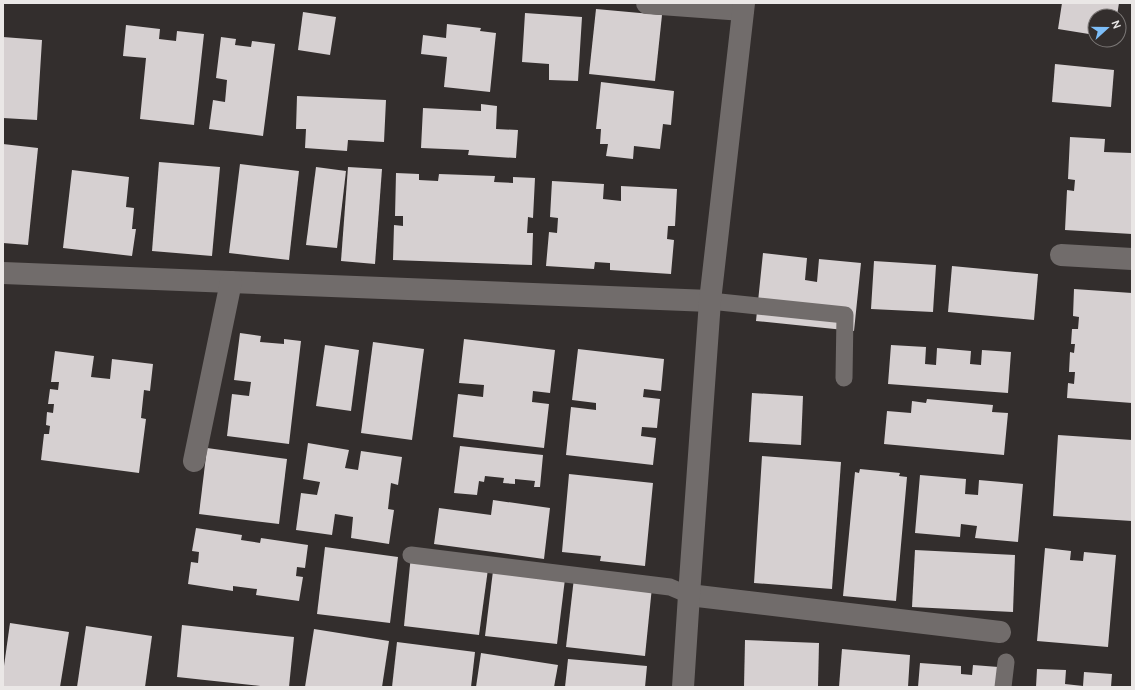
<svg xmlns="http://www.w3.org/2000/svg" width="1135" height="690" font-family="Cabin,sans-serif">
  <rect width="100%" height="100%" fill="#332e2d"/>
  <g fill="#d6d0d1">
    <path d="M1062,3H1119L1117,16H1095V35L1058,29Z"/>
    <path d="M596,9L662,15L655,81L589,74Z"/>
    <path d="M303,12L336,17L330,55L298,50Z"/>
    <path d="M525,13L582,17L578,81L549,80V64L522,62Z"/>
    <path d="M447,24L481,28L480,31L496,33L490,92L444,87L447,57L421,54L423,35L446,38Z"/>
    <path d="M126,25L160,29L159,39L176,41L177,31L204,34L194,125L140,119L146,58L123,56Z"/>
    <path d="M3,37L42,40L37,120L3,118Z"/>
    <path d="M221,37L236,39L235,45L251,47L252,41L275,44L263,136L209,129L213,100L225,102L227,80L216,78Z"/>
    <path d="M1055,64L1114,70L1111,107L1052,102Z"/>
    <path d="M601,82L674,91L671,125L663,124L660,149L634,146L633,159L606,156L608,144H600L601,129H596Z"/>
    <path d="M297,96L386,100L384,142L348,140L347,151L305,148L306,129H296Z"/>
    <path d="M481,104L497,106L496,129L518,130L516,158L468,155L469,150L421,148L423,108L481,111Z"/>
    <path d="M1070,137L1105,139L1104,152L1132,153V234L1065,230L1067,190L1074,191L1075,180L1068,179Z"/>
    <path d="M3,144L38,148L28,245L3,243Z"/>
    <path d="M159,162L220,167L212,256L152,251Z"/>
    <path d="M240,164L299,171L289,260L229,253Z"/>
    <path d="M316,167L346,171L337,248L306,245Z"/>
    <path d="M348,167L382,169L375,264L341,261Z"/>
    <path d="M72,170L129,177L126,207L134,208L132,229H136L132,256L63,248Z"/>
    <path d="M396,173L419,174V180L438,181L439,174L495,176L494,182L513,183V177L535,178L533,218L528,217L527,233H533L532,265L393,260L394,225L403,226V216H395Z"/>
    <path d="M552,181L604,184L603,199L621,201V186L677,189L675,226H668L667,239L674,240L671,274L610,270V263L595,262L594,269L546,266L549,232L557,233L558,218L550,217Z"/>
    <path d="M763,253L807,258L805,280L817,282L819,259L861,263L854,331L756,321Z"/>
    <path d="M874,261L936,265L933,312L871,309Z"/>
    <path d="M952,266L1038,274L1034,320L948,312Z"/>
    <path d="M1074,289L1132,293V403L1067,398L1068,383L1074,384L1075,372H1069L1070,352L1074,353L1075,344H1071L1072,329H1078L1079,317L1073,316Z"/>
    <path d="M240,333L261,336L260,342L284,344V339L301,341L289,444L227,436L232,394L249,396L251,382L234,380Z"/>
    <path d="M464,339L555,350L550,393L533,391L532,402L549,404L544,448L453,437L458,394L483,397L484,385L459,383Z"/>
    <path d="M373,342L424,349L412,440L361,433Z"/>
    <path d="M325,345L359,350L351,411L316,406Z"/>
    <path d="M891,345L926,347L925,364L936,365L937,348L971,351L970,364L981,365L982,350L1011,352L1008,393L888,384Z"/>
    <path d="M578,349L664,359L661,391L644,389L643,397L660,399L657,428L642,427L641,436L656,438L653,465L566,455L571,407L596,410V403L572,400Z"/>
    <path d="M55,351L94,356L91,377L110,379L112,359L153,364L150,391L144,390L141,418L146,419L139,473L41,460L44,434H49L50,426L46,425L47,412L53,413L54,404H48L50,389L58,390L59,382H51Z"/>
    <path d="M752,393L803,396L801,445L749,442Z"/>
    <path d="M927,399L993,405L992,412L1008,413L1004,455L884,444L887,411L911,413L912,401L926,403Z"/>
    <path d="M1058,435L1132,440V521L1053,516Z"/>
    <path d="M308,443L349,450L345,468L358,470L361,451L402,457L398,485L391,483L388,509L394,510L389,544L351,538L353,517L335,514L332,535L296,530L301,493L317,495L320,482L303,479Z"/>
    <path d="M460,446L543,455L540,487H534L535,481L515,479V484L503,483L504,478L485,476L484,482L479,481L477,495L454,493Z"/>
    <path d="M207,448L287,459L279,524L199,514Z"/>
    <path d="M762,456L841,462L832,589L754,583Z"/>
    <path d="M860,469L900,473L899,476L907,477L896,601L843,596L855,472L859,473Z"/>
    <path d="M569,474L653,483L645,566L600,561L601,556L562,552Z"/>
    <path d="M920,475L966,479L965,494L978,495L979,480L1023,484L1018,542L975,538L977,526L961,524L960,537L915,533Z"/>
    <path d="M493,500L550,508L544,559L434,544L439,508L491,515Z"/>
    <path d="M196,528L242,535L241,540L260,543L261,538L308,545L305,568L297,567L296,576L303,577L299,601L256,595L257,589L233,586V591L188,584L191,562L198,563L199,552L192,551Z"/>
    <path d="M325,547L398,557L390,623L317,614Z"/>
    <path d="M1045,548L1071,551L1070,560L1083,561L1084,552L1116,555L1108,647L1037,641Z"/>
    <path d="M915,550L1015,555L1013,612L912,607Z"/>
    <path d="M411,555L488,569L479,635L404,626Z"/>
    <path d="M493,571L565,579L557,644L485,636Z"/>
    <path d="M574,578L652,587L645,656L566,647Z"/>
    <path d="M10,623L69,632L60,687H3V673Z"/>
    <path d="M182,625L294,637L289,687H269L177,677Z"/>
    <path d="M86,626L152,636L145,687H77Z"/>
    <path d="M314,629L389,641L382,687H305Z"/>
    <path d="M745,640L819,643L818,687H744Z"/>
    <path d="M397,642L475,652L471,687H392Z"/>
    <path d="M842,649L910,655L908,687H839Z"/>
    <path d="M481,653L558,665L554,687H476Z"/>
    <path d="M568,659L647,666L645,687H565Z"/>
    <path d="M920,663L961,666V674L972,675L973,665L1011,668L1010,687H918Z"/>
    <path d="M1037,669L1066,670L1065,684L1083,686L1084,672L1112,674L1111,687H1036Z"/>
  </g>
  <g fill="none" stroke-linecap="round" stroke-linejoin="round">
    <g stroke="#716c6b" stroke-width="17">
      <path d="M710,301L845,315L844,378"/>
      <path d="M411,555L670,587L689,595"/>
      <path d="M1003,687L1006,662"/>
    </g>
    <g stroke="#716c6b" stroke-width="22">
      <path d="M647,3L743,10"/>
      <path d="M1061,255L1132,259"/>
      <path d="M3,273L710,301"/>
      <path d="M194,461L231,282"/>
      <path d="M689,595L1000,632"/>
      <path d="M683,687L689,595L710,301L744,3"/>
    </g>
  </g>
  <rect width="1135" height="690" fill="none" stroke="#eae7e6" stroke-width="8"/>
  <g transform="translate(1107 28) rotate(69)"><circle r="19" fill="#332e2d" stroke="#7c7877"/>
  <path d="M0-3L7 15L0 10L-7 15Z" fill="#7dbef9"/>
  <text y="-6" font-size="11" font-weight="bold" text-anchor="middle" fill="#eae7e6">N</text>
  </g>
</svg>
